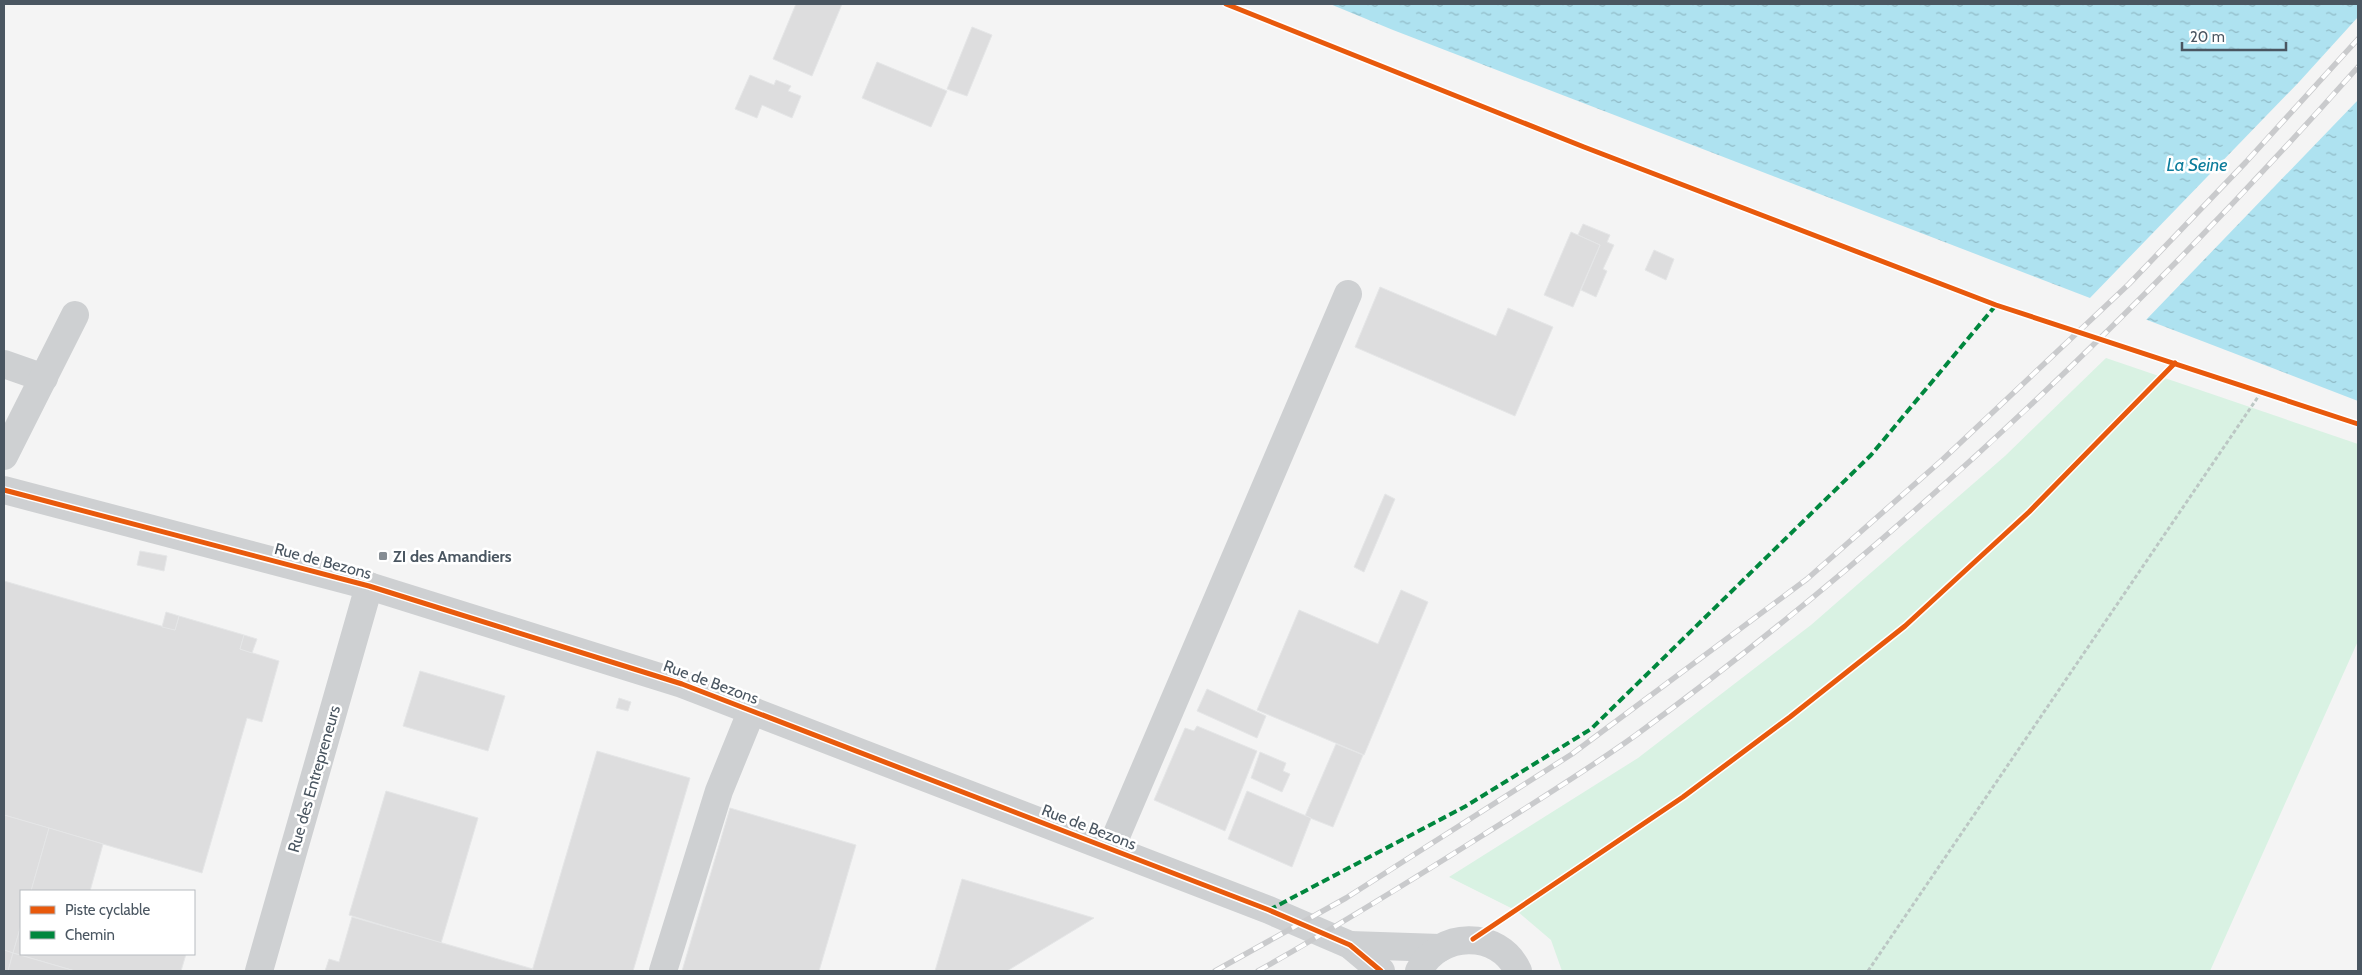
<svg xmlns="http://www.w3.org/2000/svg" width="2362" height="975" font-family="Cabin,sans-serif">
  <defs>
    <pattern id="water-ripples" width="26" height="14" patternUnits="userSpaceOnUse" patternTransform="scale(1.25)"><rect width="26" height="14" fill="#aee2f0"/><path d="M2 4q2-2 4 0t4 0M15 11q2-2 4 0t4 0" fill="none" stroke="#90bac6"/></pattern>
  </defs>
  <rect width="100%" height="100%" fill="#f4f4f4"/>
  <path fill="#d9f2e3" d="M2106,358L2358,444V641L2210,971H1562L1551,940L1517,911L1449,877L1638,758L1811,625L2005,456Z"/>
  <path fill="url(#water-ripples)" d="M1330,4H2358V401L1393,30Z"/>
  <path fill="#f4f4f4" d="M2358,17V100L2144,322L2088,300L2299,82Z"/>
  <g fill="#ddddde" stroke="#e5e6e7">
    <path d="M796,4H842L812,76L773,59Z"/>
    <path d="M972,27L992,35L967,96L947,89Z"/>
    <path d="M877,62L947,91L931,127L862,98Z"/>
    <path d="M750,75L774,85L776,80L791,86L788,91L801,96L792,118L762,105L757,118L735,109Z"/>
    <path d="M1583,224L1610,235L1607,242L1614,245L1603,269L1607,271L1596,297L1581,290L1600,245L1578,235Z"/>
    <path d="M1571,232L1600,245L1573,307L1544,295Z"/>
    <path d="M1654,250L1674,259L1666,280L1645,270Z"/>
    <path d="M1380,287L1496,336L1508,308L1553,327L1515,416L1355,347Z"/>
    <path d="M1385,494L1395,499L1364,572L1354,567Z"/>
    <path d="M140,551L167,556L164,571L137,565Z"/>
    <path d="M4,581L175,630L179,616L244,635L240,649L279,661L262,722L247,718L202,873L4,815Z"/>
    <path d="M1401,590L1428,602L1364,755L1257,710L1299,610L1378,644Z"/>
    <path d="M166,612L179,616L175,630L162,627Z"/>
    <path d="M244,635L257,639L252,653L240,649Z"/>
    <path d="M420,671L505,696L488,751L403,726Z"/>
    <path d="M1207,689L1266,716L1257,738L1197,711Z"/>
    <path d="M619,698L631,702L628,711L616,708Z"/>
    <path d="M1197,726L1257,751L1225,831L1154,800L1185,728L1194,731Z"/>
    <path d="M1336,744L1363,755L1333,827L1305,816Z"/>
    <path d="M597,751L690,778L633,971H532Z"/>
    <path d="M1260,752L1286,763L1283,771L1290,774L1282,792L1251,778Z"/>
    <path d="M386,791L478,818L441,943L349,915Z"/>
    <path d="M1247,791L1311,818L1292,867L1228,839Z"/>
    <path d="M730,808L856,845L819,971H682Z"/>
    <path d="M4,815L49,828L31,891H21V925L13,953L4,950Z"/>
    <path d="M49,828L103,844L90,891H31Z"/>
    <path d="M962,879L1094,918L1007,971H935Z"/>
    <path d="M352,917L533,969L532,971H325L329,959L339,962Z"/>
    <path d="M21,925V954H186L181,971H75L13,953Z"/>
    <path d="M4,950L13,953L8,971H4Z"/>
    <path d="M13,953L75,971H8Z"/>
  </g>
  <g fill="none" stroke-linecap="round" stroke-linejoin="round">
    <path stroke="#bcc7c4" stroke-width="3" stroke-dasharray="4 2.5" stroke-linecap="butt" d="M1868,971L2262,391"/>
    <g stroke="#ced0d2" stroke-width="28">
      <path d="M4,364L44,378"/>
      <path d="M4,456L75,315"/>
      <path d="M4,490L369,586L682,684L1269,910L1350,945L1381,971"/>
      <path d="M1111,848L1348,294"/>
      <path d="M1350,945L1440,948"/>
      <path d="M259,971L369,586"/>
      <path d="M663,971L719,791L752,710"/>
      <path d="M1419,971C1438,931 1499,929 1518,971"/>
    </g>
    <defs>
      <g id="rail">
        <path d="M1215,971L1346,898L1572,754L1807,579L1941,461L2129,284L2246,162L2358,39"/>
        <path d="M1258,971C1333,929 1407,883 1480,837C1532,804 1586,771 1636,735C1901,541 2140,312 2358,67"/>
      </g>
    </defs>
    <use href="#rail" stroke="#c9cacc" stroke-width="5.5"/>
    <use href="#rail" stroke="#fff" stroke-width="4" stroke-dasharray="11" stroke-linecap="butt"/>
    <path stroke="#00873e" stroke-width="4" stroke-dasharray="8 4" stroke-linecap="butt" d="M1269,910L1466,806L1591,729L1871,455L1996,305"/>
    <defs>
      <g id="cycleway">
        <path d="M1226,4L1584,147L1996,305L2358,424"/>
        <path d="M4,490L369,586L682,684L1269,910L1350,945L1381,971"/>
        <path d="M1473,939L1683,797L1790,717L1905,626L2029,512L2175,363"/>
      </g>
    </defs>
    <use href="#cycleway" stroke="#fff" stroke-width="8"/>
    <use href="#cycleway" stroke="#e8590c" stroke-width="5"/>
  </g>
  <rect fill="#868d94" stroke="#fff" stroke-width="2" x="378" y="551" width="10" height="10" rx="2.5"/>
  <g text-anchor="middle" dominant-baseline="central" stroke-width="5" stroke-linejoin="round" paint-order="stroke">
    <g font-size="16" font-weight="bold" fill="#4a5661" stroke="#fff" text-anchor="start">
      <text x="393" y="556">ZI des Amandiers</text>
    </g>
    <g font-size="16" fill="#4a5661" stroke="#fff">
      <text transform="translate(323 561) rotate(15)">Rue de Bezons</text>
      <text transform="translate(711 682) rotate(20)">Rue de Bezons</text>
      <text transform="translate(314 779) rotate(-74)">Rue des Entrepreneurs</text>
      <text transform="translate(1089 827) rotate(21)">Rue de Bezons</text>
    </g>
    <g font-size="18" font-style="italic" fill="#0c7c9b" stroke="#fff">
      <text x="2197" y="165">La Seine</text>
    </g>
  </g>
  <rect width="2362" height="975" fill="none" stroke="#4a5661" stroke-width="10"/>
  <rect x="20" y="890" width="175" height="65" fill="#ffffff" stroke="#b7bbc0"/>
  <rect x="30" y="906" width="25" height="8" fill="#e8590c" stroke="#b7bbc0"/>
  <text x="65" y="915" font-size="15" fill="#4a5661">Piste cyclable</text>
  <rect x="30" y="931" width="25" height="8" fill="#00873e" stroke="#b7bbc0"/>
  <text x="65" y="940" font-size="15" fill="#4a5661">Chemin</text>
  <path d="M2182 42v8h104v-8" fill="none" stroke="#4a5661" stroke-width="2.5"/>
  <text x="2190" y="42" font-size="15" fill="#4a5661" stroke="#ffffff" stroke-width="4" paint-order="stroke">20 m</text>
</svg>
